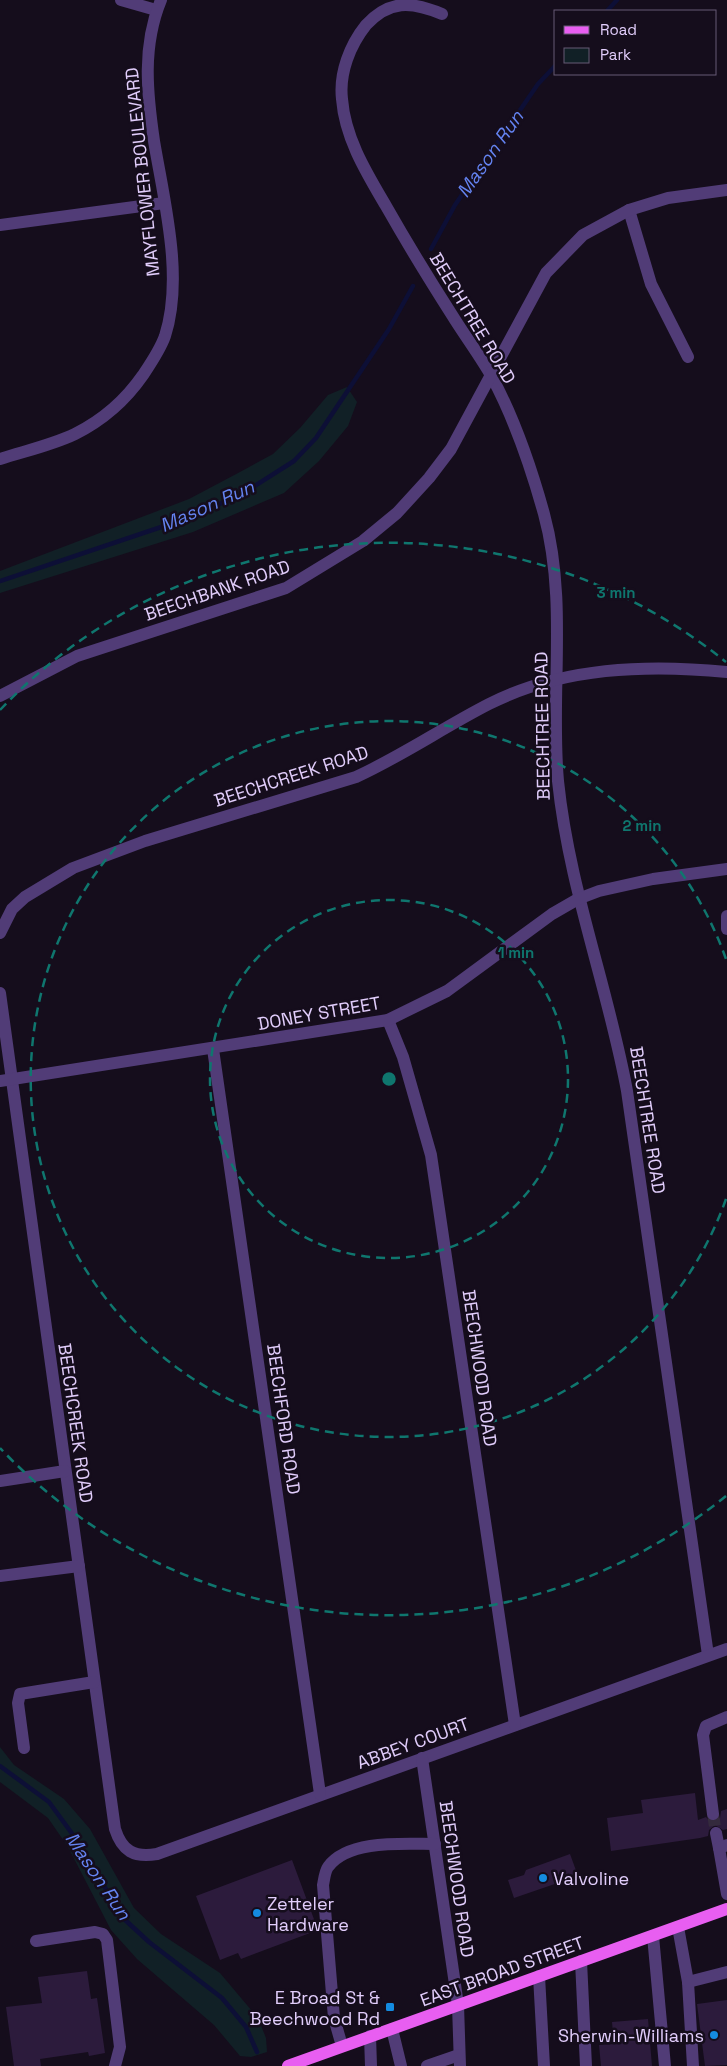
<svg xmlns="http://www.w3.org/2000/svg" width="727" height="2066" font-family="'Space Grotesk',sans-serif">
  <rect width="100%" height="100%" fill="#150d1c"/>
  <g fill="#112026">
    <path d="M347,387L357,402L348,426L319,461L284,493L193,532L0,593V571L189,499L240,472L273,454L300,428L328,395Z"/>
    <path d="M0,1747L14,1765L64,1799L90,1829L134,1908L161,1934L220,1973L258,2018L266,2038L267,2052L251,2057L240,2056L214,2025L137,1959L111,1930L68,1847L48,1818L0,1782Z"/>
  </g>
  <g fill="none" stroke-linecap="round" stroke-linejoin="round">
    <g stroke="#0d0f36" stroke-width="4.5">
      <path d="M607,11L617,0"/>
      <path d="M431,249L455,205L538,84L556,65"/>
      <path d="M0,581L194,516L245,492L294,461L316,438L389,329L413,286"/>
      <path d="M0,1766L49,1802L76,1839L123,1918L149,1942L222,1998L246,2027L257,2052"/>
    </g>
  </g>
  <g fill="#2c1b3c">
    <path d="M695,1793L698,1820L706,1817L709,1821L714,1822L720,1818L721,1811L727,1809V1829L723,1830L715,1825L709,1830L708,1836L700,1838L611,1851L607,1818L643,1813L641,1800Z"/>
    <path d="M570,1854L578,1876L514,1898L508,1880L524,1875L526,1870Z"/>
    <path d="M292,1860L318,1930L241,1959L238,1953L220,1960L196,1896Z"/>
    <path d="M87,1971L91,1999L97,1998L105,2053L89,2056L88,2052L40,2059L41,2066H14L6,2007L42,2003L38,1977Z"/>
    <path d="M727,2000V2065L705,2066L697,2004Z"/>
    <path d="M648,2019L652,2066H601L599,2045L614,2044L612,2022Z"/>
  </g>
  <g fill="none" stroke-linecap="round" stroke-linejoin="round">
    <path stroke="#342a3d" stroke-width="12" stroke-dasharray="12 6" stroke-linecap="butt" d="M713,1814L716,1833"/>
    <g stroke="#513c77" stroke-width="12">
      <path d="M121,0L156,10"/>
      <path d="M442,14C411,1 389,0 366,25C350,45 339,73 342,99C345,138 366,172 386,206C407,243 429,279 452,315C465,336 480,356 492,377C515,420 531,467 544,514C568,602 550,692 558,781C569,888 608,987 627,1091L708,1655"/>
      <path d="M629,210L651,284L688,357"/>
      <path d="M0,225L164,203"/>
      <path d="M0,459C25,451 52,445 75,434C103,420 125,401 143,375C151,363 160,350 165,336C184,277 164,201 154,141C147,93 142,46 161,0"/>
      <path d="M0,696L77,656L286,588L363,541L397,513L429,478L451,449L546,273L583,235L629,210L668,198L727,190"/>
      <path d="M727,916V929"/>
      <path d="M0,933L12,909L25,897L73,868L145,841L356,777C402,756 444,727 489,704C562,667 647,664 727,672"/>
      <path d="M0,993L115,1829C122,1851 134,1858 157,1854L727,1649"/>
      <path d="M388,1020L403,1057L431,1155L515,1725"/>
      <path d="M213,1049L320,1794"/>
      <path d="M0,1081L388,1020L447,991L552,914L578,899L599,891L653,879L727,869"/>
      <path d="M0,1481L65,1471"/>
      <path d="M0,1576L79,1566"/>
      <path d="M24,1748L18,1703L20,1694L94,1682"/>
      <path d="M422,1758L458,2005L460,2066"/>
      <path d="M713,1814L703,1735L706,1726L727,1717"/>
      <path d="M716,1833L719,1848"/>
      <path d="M727,1845L719,1848L727,1894"/>
      <path d="M678,1927L688,1982L693,2066"/>
      <path d="M653,1936L665,2066"/>
      <path d="M36,1941L95,1932L103,1934L107,1940L120,2047L115,2066"/>
      <path d="M581,1961L586,2066"/>
      <path d="M539,1976L544,2066"/>
      <path d="M688,1982L727,1972"/>
      <path d="M392,2029L401,2066"/>
      <path d="M370,2036L371,2066"/>
      <path d="M342,2046L334,2018L323,1885C324,1880 325,1871 328,1867C348,1839 405,1844 435,1844"/>
      <path d="M427,2066L459,2055"/>
    </g>
    <path stroke="#e85ef1" stroke-width="12" d="M288,2066L727,1909"/>
  </g>
  <g fill="none" stroke="#0f766e" stroke-width="2.5" stroke-dasharray="9 6">
    <circle cx="389" cy="1079" r="179"/>
    <path d="M726 1199A358 358 0 1 1 726 959"/>
    <path d="M726 1496A536 536 0 0 1 0 1448M0 710A536 536 0 0 1 726 662"/>
  </g>
  <g fill="#148be0" stroke="#150d1c" stroke-width="2">
    <circle cx="543" cy="1878" r="5"/>
    <circle cx="257" cy="1913" r="5"/>
    <rect x="385" y="2002" width="10" height="10" rx="2.5"/>
    <circle cx="714" cy="2035" r="5"/>
  </g>
  <g text-anchor="middle" dominant-baseline="central" stroke-width="5" stroke-linejoin="round" paint-order="stroke">
    <g font-size="18" fill="#e1cdfb" stroke="#150d1c">
      <text transform="translate(142 172) rotate(-96)">MAYFLOWER BOULEVARD</text>
      <text transform="translate(473 318) rotate(59)">BEECHTREE ROAD</text>
      <text transform="translate(217 590) rotate(-19)">BEECHBANK ROAD</text>
      <text transform="translate(542 726) rotate(-91)">BEECHTREE ROAD</text>
      <text transform="translate(291 776) rotate(-18)">BEECHCREEK ROAD</text>
      <text transform="translate(319 1013) rotate(-10)">DONEY STREET</text>
      <text transform="translate(648 1120) rotate(81)">BEECHTREE ROAD</text>
      <text transform="translate(480 1368) rotate(82)">BEECHWOOD ROAD</text>
      <text transform="translate(284 1419) rotate(82)">BEECHFORD ROAD</text>
      <text transform="translate(76 1423) rotate(82)">BEECHCREEK ROAD</text>
      <text transform="translate(413 1743) rotate(-20)">ABBEY COURT</text>
      <text transform="translate(457 1879) rotate(82)">BEECHWOOD ROAD</text>
      <text transform="translate(502 1971) rotate(-20)">EAST BROAD STREET</text>
    </g>
    <g font-size="18" fill="#e1cdfb" stroke="#150d1c" text-anchor="start">
      <text x="553" y="1878">Valvoline</text>
      <text x="267" y="1903">Zetteler<tspan x="267" dy="21">Hardware</tspan></text>
      <text x="380" y="1997" text-anchor="end">E Broad St &amp;<tspan x="380" dy="21">Beechwood Rd</tspan></text>
      <text x="704" y="2035" text-anchor="end">Sherwin-Williams</text>
    </g>
    <g font-size="19" font-style="italic" fill="#6483f1" stroke="#150d1c">
      <text transform="translate(490 154) rotate(-55)">Mason Run</text>
      <text transform="translate(207 506) rotate(-24)">Mason Run</text>
      <text transform="translate(98 1876) rotate(56)">Mason Run</text>
    </g>
  </g>
  <circle cx="389" cy="1079" r="8" fill="#0f766e" stroke="#150d1c" stroke-width="2.5"/>
  <g font-size="15" text-anchor="middle" font-weight="bold" fill="#0f766e" stroke="#150d1c" stroke-width="5" stroke-linejoin="round" paint-order="stroke">
    <text x="616" y="598">3 min</text>
    <text x="642" y="831">2 min</text>
    <text x="516" y="958">1 min</text>
  </g>
  <rect x="554" y="10" width="162" height="65" fill="#150d1c" stroke="#675a75"/>
  <rect x="564" y="26" width="25" height="8" fill="#e85ef1" stroke="#675a75"/>
  <text x="600" y="35" font-size="15" fill="#e1cdfb">Road</text>
  <rect x="564" y="48" width="25" height="15" fill="#112026" stroke="#675a75"/>
  <text x="600" y="60" font-size="15" fill="#e1cdfb">Park</text>
</svg>
